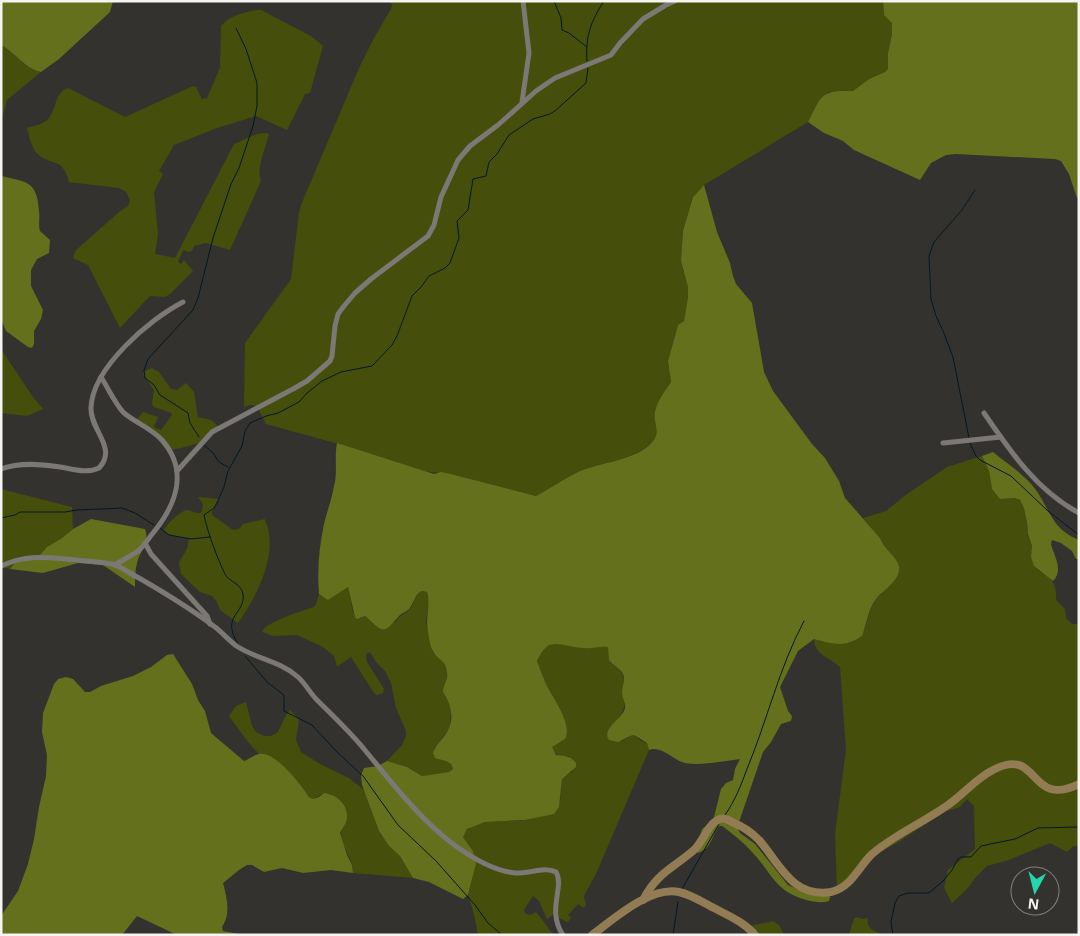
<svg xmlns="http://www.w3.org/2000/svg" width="1080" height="936" font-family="'Noto Sans',sans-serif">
  <rect width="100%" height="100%" fill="#34322f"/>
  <g fill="#454e0b">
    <path d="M389,1H883L884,15L892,22V34L888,53V69L885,72L869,79L853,91L829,92L820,100L808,122L704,185L693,197L683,231L681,261L688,287V297L684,321L678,325L668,361L671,382C664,393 657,403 655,416C654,424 660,430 655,438C641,461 599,461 576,473C562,480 549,489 536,496L451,474C442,472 433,473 424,471L335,443L266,424L257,406L250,405L244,407L245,343L291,279L299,212L301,205L359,68L374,38L391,9L392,5Z"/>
    <path d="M256,10H261L311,36L323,46L310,93L305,94L287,130L256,116L217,128L174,145L159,171L163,174L154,192L158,235L155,254L175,258L234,144C245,140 259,130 269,134C266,147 256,168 261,181L230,250L206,243L194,246L192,251L188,252L183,250L178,262L181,264L184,260L193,271L170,294L165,297L150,296L120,328L88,265L73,258L75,251L119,212L128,206L130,200L126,192L119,188L69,182C62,154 48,168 35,151C31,145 29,135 27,128C32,126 41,125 46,121C57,113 53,93 68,88L125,117L193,86L196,87L202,99L207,98L220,68L221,26C230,15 243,13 256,10Z"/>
    <path d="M1,45C16,53 24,69 41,72L7,100L1,122Z"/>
    <path d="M1,349L33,397L43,409L27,416L1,413Z"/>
    <path d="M152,368L159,372L171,389L177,390L186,383L194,392L198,417C209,420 211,417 219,428C209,444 184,447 167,451L152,432L135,422L143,412L158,417L154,427L161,430L172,415L171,413L154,407L152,404L154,390L143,374L145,371Z"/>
    <path d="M982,456L989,471L992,489L1002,499L1015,498C1028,503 1026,522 1028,533C1028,538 1032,543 1032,548C1032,552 1031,555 1032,559C1036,578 1058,570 1056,600L1065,609L1066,618L1072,624H1079V846H1074L1067,852L1050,843L1009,860L987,866L976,877L967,889L952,903L944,888L948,870L975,849L974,806L967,799L960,807L944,812L897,843L878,853L837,889L835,834L846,750L840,667C831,658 814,655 814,639L864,631L871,608L877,598L896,578L899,572L896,561L882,546L880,538L863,518L886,511L907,494L947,467Z"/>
    <path d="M1,489L72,507L73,529L62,538L47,547L38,557L15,563L10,569L1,567Z"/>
    <path d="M198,497L218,499L212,512V515L233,530L239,529L243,524L265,519C266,524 269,529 269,534C274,563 254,601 238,623L220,610L216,600L212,596L200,592L181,574L179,562L187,549L189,538C180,537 169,538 164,530C167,524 181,510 188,510C192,511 196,513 200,513L202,511L203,504Z"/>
    <path d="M348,587L353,612L360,618L365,616L378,627L395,622C399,616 402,615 408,611C415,605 413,595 422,591L427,592L429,603L426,622L433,652L443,661L447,671L446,684L443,692L451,708L450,726L448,730L434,749L439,759C446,760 451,761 453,769L449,772L422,776L407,767L387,761L402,745L406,736V731L396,708L391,683L385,671L376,662L370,652L366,654L367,662L384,689L383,693L377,695L374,693L351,657L337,667L334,656L323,647L297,635L273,636L262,632C265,622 302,611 314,607L316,604L319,594L324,597Z"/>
    <path d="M554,643L586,648L608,646C611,667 615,659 622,674C625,679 625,684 625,689C625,710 624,715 609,728L622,741L630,736L634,735L641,741L647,743L649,750L596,874L584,896L586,905L584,908L578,904L568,915L571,918L568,922L556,917L554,914L547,919L539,901L533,896L524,910L525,913L530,915L536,912C543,919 547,928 554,935H478L474,914L468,895L476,864L473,851L463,837C467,816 510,823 525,820C538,818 548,810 560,802L562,778L573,771L569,756C561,756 554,756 551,747L565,739C570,719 555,701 546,684C543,677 540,669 537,661L543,649Z"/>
    <path d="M246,702L252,726L256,732L264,736H271L278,732L285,717L290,710L299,719L296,740L301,752L320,764L349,778L364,790L379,831L389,846L400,856L413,878L353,873C354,858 337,843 342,828L331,794L324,793L313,799L309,797C298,782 279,755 259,754L248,742L229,716L236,706Z"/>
    <path d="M856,917L863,919L868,918C866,930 875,931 884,935H849L854,919Z"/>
    <path d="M773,921L779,925L784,935H761L750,926Z"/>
  </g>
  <g fill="#64701c">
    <path d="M1,1H113L110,12L59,59L41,72C25,69 16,53 1,45Z"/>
    <path d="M883,1H1079V197L1077,198L1069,174L1061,161L1055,159L956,154L946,155L931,163L920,180L854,150L843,141L824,133L808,122C822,95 820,90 853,91L869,79L885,72L888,69V53L892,34V23L884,15Z"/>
    <path d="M1,176C27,182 37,181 39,211C40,218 38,224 40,231L50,240L49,253L37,259L31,270V286L43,310L41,319L34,331V344L32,348L28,347L6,331L1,319Z"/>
    <path d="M704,185L717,232L730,263L733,276L736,284L752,303L764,372L773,391L812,444L825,458L839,481L845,498L880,538C884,550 897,556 899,567C901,580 883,590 876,599C868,610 867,623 862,636C845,648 833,644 814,639L798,651L780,687L788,711L792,716L791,721L781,724L771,742L763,752L739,822L738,829L740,833L755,844L788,885L801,891L828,892L830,897L829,901C822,903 817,902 810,901C774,892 774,875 752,852C743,842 733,834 722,826H719C712,835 710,853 695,853L702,829L712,821L714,817L721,789L726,783L733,780L735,769L740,759C723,761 702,766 685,763C673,760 661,745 649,750L647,743L634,735L630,736L618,742L609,740C601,728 622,720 625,708C626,703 622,698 622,693C622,686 626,681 623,674C620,668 613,665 609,660L608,647C600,646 592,649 584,648C560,647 549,634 537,661C540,669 543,677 546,684C553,698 573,724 565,739L552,747L556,755C564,756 570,755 576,763V767L562,779L559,807L554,814L525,820L485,822L467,829L463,837L473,851L476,864L468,895L463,899L429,882L413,878L400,856L389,846L379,831L362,785L361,775L364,768L378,766L387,761L407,767L422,776L449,772L453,769C451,760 443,761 435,758L433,753C436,743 444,739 448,730C455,717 450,703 443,692C443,685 448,681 447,673C446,659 438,661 433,651C430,646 429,638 428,632C425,618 431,605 427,592L422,591C415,594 415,600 411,606C408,612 403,612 399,616C382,636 384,632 365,616L357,619L355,617L348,587L328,600L319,594C317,571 319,547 324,524C327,511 332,499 334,486C338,472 334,458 337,443L434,474L441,472L451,474L536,496C549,489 562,480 576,473C597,462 638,461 653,441C661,431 653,424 655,412C657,401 665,391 671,382L668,361L678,325L684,321L688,297V287L681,261L683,231L693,197Z"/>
    <path d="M993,452C1006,463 1021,472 1032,485C1050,506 1049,528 1079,540V559H1076L1072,551L1061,543L1052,540L1051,544C1054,556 1064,570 1053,581L1034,566L1031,557L1032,546L1028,534L1027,522L1024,508L1020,500L1015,498L1000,499L992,489L989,471L982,456Z"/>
    <path d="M91,519L145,529C150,542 140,551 137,563C135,570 135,579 135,587L103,565L78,563L43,573L10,569L15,563L38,557L47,547L62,538L73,529Z"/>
    <path d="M173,654L192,684L198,700L205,711L211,733L244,761C249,759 254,755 259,754C275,750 301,785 309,797L313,799L319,797L324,793C336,794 348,804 347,818C347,823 342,828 340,833L347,855L352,865L353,873L331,870L303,873L282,868L264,872L252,865H247L239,870L223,883C227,898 231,914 222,927L223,931L245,935H177L137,916L122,935H1V916L18,891L28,864L34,839L39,807L46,776L47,755L42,732L43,713L54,684L58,679L66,677L73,679L85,692H90L101,686L133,676L151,667L167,655Z"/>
  </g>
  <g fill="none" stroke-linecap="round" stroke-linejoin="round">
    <g stroke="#001926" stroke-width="1">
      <path d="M554,1L561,18L562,30L569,33L587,47"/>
      <path d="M587,61C585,36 591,21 604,1"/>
      <path d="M199,437L190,423L188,413L160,395L154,385L145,378L144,370L148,359L193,310L198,298L213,238L231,184L239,168L253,126L257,106V83L246,49L236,28"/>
      <path d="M969,438L953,357L943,331L936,316L931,299L929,256L934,242L962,210L975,190"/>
      <path d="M970,443L976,456L980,460L1011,476L1048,511L1079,535"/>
      <path d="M203,444L213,453L219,462L228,467"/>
      <path d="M1,518L15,515L20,512H65L77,510L122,508L135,513L154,525"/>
      <path d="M160,528L169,535L191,539L210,537"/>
      <path d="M238,644C220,615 246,614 243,594C241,583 229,582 225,574C218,560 207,531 204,515L214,508L217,503L224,487L228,471L242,446L245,431L250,423L266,416L278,413L299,402L307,393L322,381L341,372L372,366L392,345L397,336L412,296L421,287L429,276L445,268L450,263L459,238L457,221L468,210L473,179L486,176L489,162L497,154L509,135L533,119L550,114L556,110L586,83L588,68"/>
      <path d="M245,656L267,682L284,695V711L312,725L338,753L363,776L398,825L436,861L475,905L488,923L502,935"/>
      <path d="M725,815C735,801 741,785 747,769C767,721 779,668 804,621"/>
      <path d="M682,889L719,824"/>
      <path d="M673,935L678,902"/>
      <path d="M893,935L891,922L895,903L899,896L908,893H929L943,881L952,870L958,859L961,857H971L981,846L1015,839L1038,828L1079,827"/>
    </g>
    <g stroke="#7b7875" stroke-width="5">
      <path d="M522,102L529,53L523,1"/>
      <path d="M101,377C108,388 116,405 124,413C136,423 151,428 162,440C189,471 176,505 153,533C148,539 144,546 138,551C131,556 122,560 115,565"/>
      <path d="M984,413C1010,451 1037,491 1079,513"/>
      <path d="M943,443L1001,437"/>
      <path d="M1,469C20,462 41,464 60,467C73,469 87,474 99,468C118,448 90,430 91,408C92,368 150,319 183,302"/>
      <path d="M177,471L212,432L293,389L307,381L330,361L332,356L335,326L338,314L344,306L355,293L371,279L428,236L434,225L441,197L453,171L458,160L470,146L498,125L536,91L555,78L611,55L620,43L643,19L666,5L675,1"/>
      <path d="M145,543L151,554L207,616L210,624"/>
      <path d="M1,566C25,555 42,557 67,559C81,561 103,561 116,565C124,569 131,574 139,578C165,593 191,609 215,627C223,633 229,641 238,647C257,659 280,661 298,677C305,683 310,693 317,700C333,716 350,732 364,749C393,784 420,820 457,847C474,859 495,871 515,873C528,874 545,866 556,872C565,887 546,910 563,935"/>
    </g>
    <g stroke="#927c53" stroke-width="8">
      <path d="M643,900C657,873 672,869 694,850C703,842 708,823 720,819C725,817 730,821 734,823C744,827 752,833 759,840C780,864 792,898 831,892C851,888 859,866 872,854C894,835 922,823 945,807C962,796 975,779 993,770C1041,745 1027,809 1079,784"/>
      <path d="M592,935C614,919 650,886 679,892C692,895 702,902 714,908C729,916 744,922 755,935"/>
    </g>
  </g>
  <rect width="1080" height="936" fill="none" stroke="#f5f4f2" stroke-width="5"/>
  <g transform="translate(1035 891) rotate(187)"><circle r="24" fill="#34322f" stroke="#81807d"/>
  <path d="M0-4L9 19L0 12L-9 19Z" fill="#26d5ae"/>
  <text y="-8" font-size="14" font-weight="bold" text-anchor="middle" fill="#f5f4f2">N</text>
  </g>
</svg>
